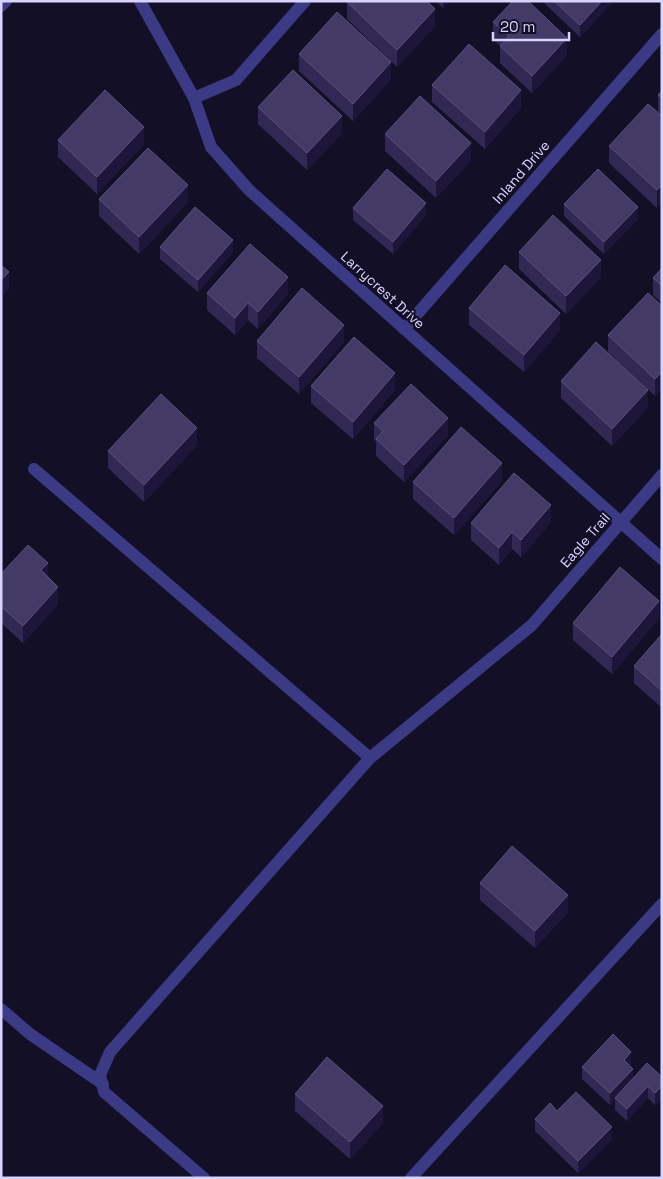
<svg xmlns="http://www.w3.org/2000/svg" width="663" height="1179" font-family="'Space Grotesk',sans-serif">
  <rect width="100%" height="100%" fill="#130f26"/>
  <g fill="none" stroke-linecap="round" stroke-linejoin="round">
    <g stroke="#3d3a85" stroke-width="12">
      <path d="M140,1L194,98L211,147L249,190L662,559"/>
      <path d="M194,98L236,80L305,1"/>
      <path d="M404,329L662,34"/>
      <path d="M34,469L370,758"/>
      <path d="M1,1009L30,1034L103,1084"/>
      <path d="M204,1178L104,1092L100,1075L110,1052L370,758L532,625L662,475"/>
      <path d="M411,1178L662,904"/>
    </g>
    <path stroke="#3d3a85" stroke-width="12" d="M1,6L6,1"/>
  </g>
  <g fill="#312854">
    <path d="M436,1H449L443,8Z"/>
    <path d="M543,1H613L580,37L543,2Z"/>
    <path d="M347,2L435,26L397,67L347,19Z"/>
    <path d="M493,22L567,55L532,93L500,63V46L493,39Z"/>
    <path d="M299,54L391,79L353,121L299,71Z"/>
    <path d="M432,85L521,108L485,149L432,102Z"/>
    <path d="M662,91V115L658,112V95Z"/>
    <path d="M258,107L342,133L307,170L258,124Z"/>
    <path d="M662,116L657,208L609,163V146Z"/>
    <path d="M385,134L471,160L436,198L385,151Z"/>
    <path d="M58,140L144,144L97,194L58,157Z"/>
    <path d="M99,199L188,202L139,254L99,216Z"/>
    <path d="M564,204L638,219L604,254L564,216Z"/>
    <path d="M353,208L426,215L393,254L353,220Z"/>
    <path d="M160,247L233,252L198,292L160,259Z"/>
    <path d="M519,252L601,277L566,314L519,269Z"/>
    <path d="M662,268V303L653,295V278Z"/>
    <path d="M207,293L288,294L258,329L248,320L235,335L207,310Z"/>
    <path d="M662,306L655,396L608,352V335Z"/>
    <path d="M469,308L560,330L524,372L469,325Z"/>
    <path d="M257,341L344,342L299,394L257,358Z"/>
    <path d="M561,381L648,407L612,446L561,398Z"/>
    <path d="M311,386L395,390L353,439L311,403Z"/>
    <path d="M374,423L448,435L404,482L376,456V441L374,440Z"/>
    <path d="M197,445L144,502L108,468V451Z"/>
    <path d="M502,481L454,535L413,499V482Z"/>
    <path d="M551,522L521,557L512,549L499,565L471,540V523Z"/>
    <path d="M1,574L58,604L23,643L1,623Z"/>
    <path d="M659,618L612,674L573,640V623Z"/>
    <path d="M662,634V708L634,683V666Z"/>
    <path d="M480,883L568,912L535,948L480,900Z"/>
    <path d="M631,1064L630,1065L633,1078L662,1077V1098L655,1105L648,1098L627,1121L615,1110V1100L610,1105L582,1079V1067Z"/>
    <path d="M295,1094L383,1123L350,1159L295,1111Z"/>
    <path d="M557,1111L612,1139L578,1173L535,1131V1119Z"/>
  </g>
  <g fill="#1d163a">
    <path d="M443,1H449L443,8Z"/>
    <path d="M602,1H613L580,37V25Z"/>
    <path d="M435,9V26L397,67V50Z"/>
    <path d="M567,38V55L532,93V76Z"/>
    <path d="M391,62V79L353,121V104Z"/>
    <path d="M521,90V108L485,149V132Z"/>
    <path d="M342,116V133L307,170V153Z"/>
    <path d="M144,127V144L97,194V177Z"/>
    <path d="M471,143V160L436,198V181Z"/>
    <path d="M188,185V202L139,254V237Z"/>
    <path d="M662,185V202L657,208V190Z"/>
    <path d="M426,203V215L393,254V242Z"/>
    <path d="M638,207V219L604,254V242Z"/>
    <path d="M233,240V252L198,292V280Z"/>
    <path d="M601,260V277L566,314V296Z"/>
    <path d="M9,272V289L1,297V280Z"/>
    <path d="M288,277V294L258,329V312Z"/>
    <path d="M248,303V320L235,335V318Z"/>
    <path d="M560,313V330L524,372V355Z"/>
    <path d="M344,325V342L299,394V377Z"/>
    <path d="M662,372V389L655,396V379Z"/>
    <path d="M395,373V390L353,439V422Z"/>
    <path d="M648,390V407L612,446V429Z"/>
    <path d="M448,418V435L404,482V465Z"/>
    <path d="M197,428V445L144,502V485Z"/>
    <path d="M502,463V481L454,535V518Z"/>
    <path d="M551,505V522L521,557V540Z"/>
    <path d="M512,532V549L499,565V548Z"/>
    <path d="M48,563V580L41,570Z"/>
    <path d="M58,587V604L23,643V626Z"/>
    <path d="M659,601V618L612,674V657Z"/>
    <path d="M568,895V912L535,948V931Z"/>
    <path d="M631,1052V1064L624,1072V1060Z"/>
    <path d="M633,1069V1081L615,1098V1100L610,1105V1093Z"/>
    <path d="M648,1086V1098L627,1121V1109Z"/>
    <path d="M662,1086V1098L655,1105V1093Z"/>
    <path d="M383,1106V1123L350,1159V1142Z"/>
    <path d="M612,1127V1139L578,1173V1161Z"/>
  </g>
  <g fill="#433a66" stroke="#5a527e">
    <path d="M348,1H427L435,9L397,50L347,2Z"/>
    <path d="M513,1H528L567,38L532,76L500,46L509,36L493,22Z"/>
    <path d="M554,1H602L580,25Z"/>
    <path d="M337,12L391,62L353,104L299,54Z"/>
    <path d="M469,44L521,90L485,132L432,85Z"/>
    <path d="M293,70L342,116L307,153L258,107Z"/>
    <path d="M105,90L144,127L97,177L58,140Z"/>
    <path d="M662,91V98L658,95Z"/>
    <path d="M420,96L471,143L436,181L385,134Z"/>
    <path d="M648,104L662,116V185L657,190L609,146Z"/>
    <path d="M148,148L188,185L139,237L99,199Z"/>
    <path d="M387,169L426,203L393,242L353,208Z"/>
    <path d="M598,169L638,207L604,242L564,204Z"/>
    <path d="M195,207L233,240L198,280L160,247Z"/>
    <path d="M553,215L601,260L566,296L519,252Z"/>
    <path d="M250,244L288,277L258,312L248,303L235,318L207,293Z"/>
    <path d="M1,265L9,272L1,280Z"/>
    <path d="M505,265L560,313L524,355L469,308Z"/>
    <path d="M662,268V286L653,278Z"/>
    <path d="M302,288L344,325L299,377L257,341Z"/>
    <path d="M648,293L662,306V372L655,379L608,335Z"/>
    <path d="M354,337L395,373L353,422L311,386Z"/>
    <path d="M596,342L648,390L612,429L561,381Z"/>
    <path d="M411,384L448,418L404,465L376,439L383,431L374,423Z"/>
    <path d="M161,394L197,428L144,485L108,451Z"/>
    <path d="M461,427L502,463L454,518L413,482Z"/>
    <path d="M514,473L551,505L521,540L512,532L499,548L471,523Z"/>
    <path d="M28,545L48,563L41,570L58,587L23,626L1,606V574Z"/>
    <path d="M620,567L659,601L612,657L573,623Z"/>
    <path d="M662,634V691L634,666Z"/>
    <path d="M512,846L568,895L535,931L480,883Z"/>
    <path d="M613,1034L631,1052L624,1060L633,1069L610,1093L582,1067Z"/>
    <path d="M327,1057L383,1106L350,1142L295,1094Z"/>
    <path d="M647,1063L662,1077V1086L655,1093L648,1086L627,1109L615,1098Z"/>
    <path d="M576,1092L612,1127L578,1161L535,1119L550,1103L557,1111Z"/>
  </g>
  <g text-anchor="middle" dominant-baseline="central" stroke-width="4.5" stroke-linejoin="round" paint-order="stroke">
    <g font-size="14" fill="#d9d4ff" stroke="#130f26">
      <text transform="translate(521 172) rotate(-49)">Inland Drive</text>
      <text transform="translate(383 290) rotate(42)">Larrycrest Drive</text>
      <text transform="translate(585 540) rotate(-49)">Eagle Trail</text>
    </g>
  </g>
  <rect width="663" height="1179" fill="none" stroke="#d9d4ff" stroke-width="5"/>
  <path d="M493 32v8h76v-8" fill="none" stroke="#d9d4ff" stroke-width="2.5"/>
  <text x="500" y="32" font-size="15" fill="#d9d4ff" stroke="#130f26" stroke-width="4" paint-order="stroke">20 m</text>
</svg>
